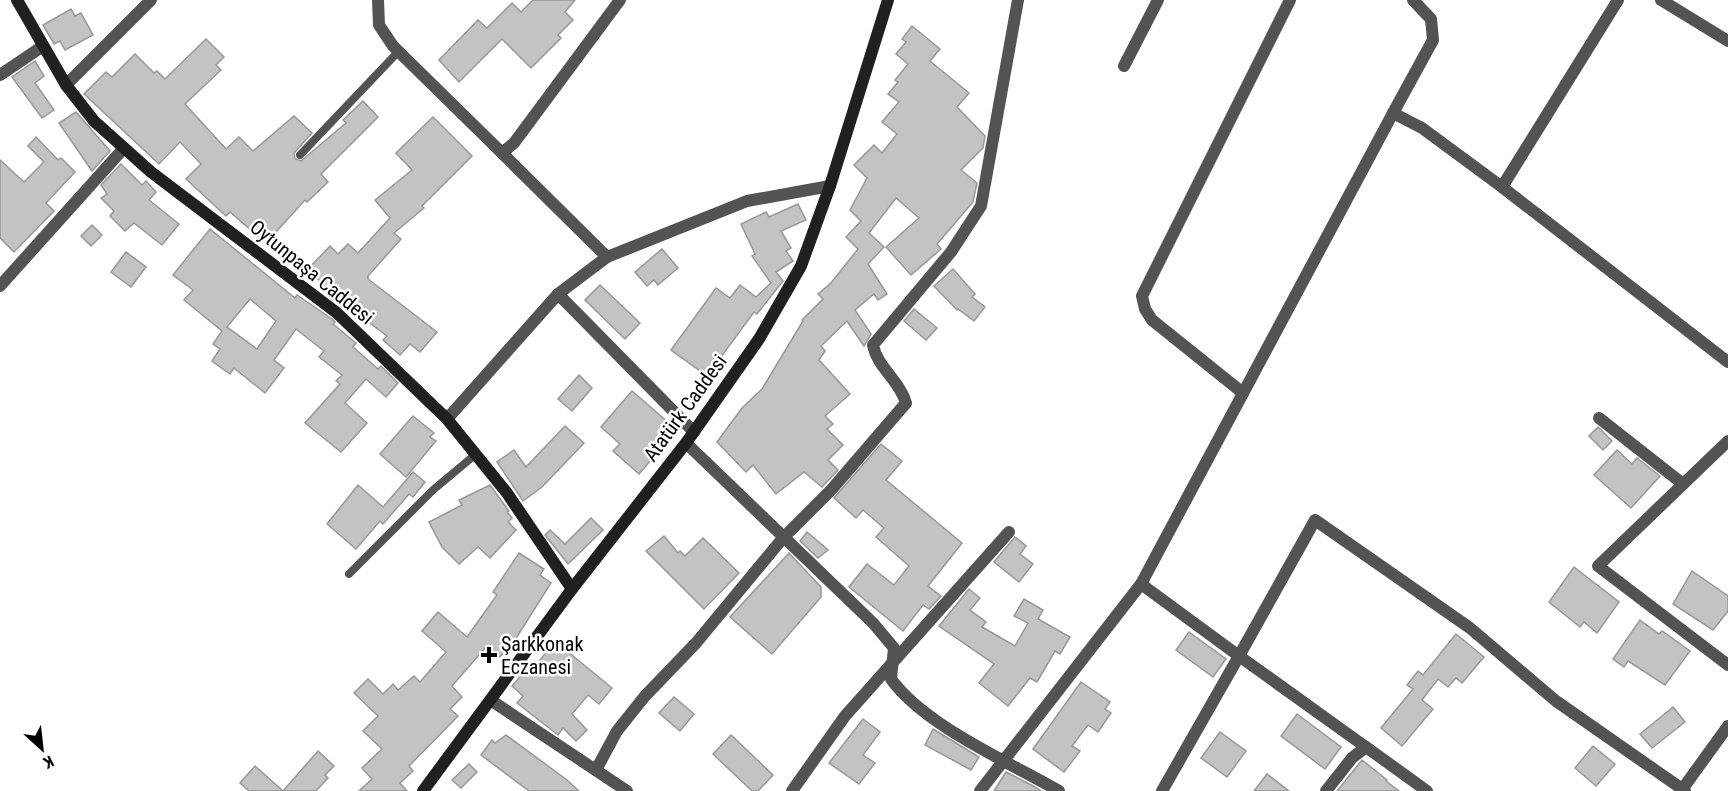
<svg xmlns="http://www.w3.org/2000/svg" width="1728" height="791" font-family="'Roboto Condensed',sans-serif">
  <rect width="100%" height="100%" fill="#fff"/>
  <g fill="#c3c3c3" stroke="#979797" stroke-width="1.5" fill-rule="evenodd">
    <path d="M533,0H575L565,12L573,20L558,35L561,38L531,68L502,39L459,82L439,60L478,20L487,28L512,3L521,12Z"/>
    <path d="M71,9L75,16L81,13L93,35L65,50L60,41L54,44L43,25Z"/>
    <path d="M912,26L940,49L930,61L969,93L957,107L985,136L983,148L961,170L977,183L973,202L937,244L941,249L911,275L886,247L919,218L896,198L869,233L884,247L868,264L887,294L878,300L874,294L855,310L871,334L864,346L847,321L821,346L825,351L819,360L850,394L825,416L833,424L827,429L843,445L828,460L838,470L822,487L804,472L776,494L753,465L746,472L717,442L742,408L762,389L803,321L802,320L823,299L818,294L831,283L858,249L846,237L861,221L850,210L867,178L854,165L874,145L882,153L897,134L882,122L899,102L888,94L898,82L895,80L908,64L896,54L906,42L902,39Z"/>
    <path d="M206,39L224,57L216,65L221,70L185,104L226,149L239,137L253,151L294,116L312,133L294,153L295,159L301,161L346,123L343,120L363,101L378,117L321,174L328,182L307,202L305,200L266,243L230,212L226,216L186,179L201,164L180,142L159,164L84,94L106,72L112,77L135,54L154,73L157,71L165,79Z"/>
    <path d="M35,61L44,76L35,83L54,110L42,118L12,77Z"/>
    <path d="M76,112L110,151L92,171L59,123Z"/>
    <path d="M433,117L472,156L422,206L424,208L394,233L401,239L368,276V279L437,332L420,352L410,344L400,355L383,340L387,336L347,306L345,309L330,298L333,294L308,269L330,246L338,254L348,244L358,253L390,218L375,200L412,170L396,153Z"/>
    <path d="M36,137L58,160L61,158L75,172L46,203L54,211L14,252L0,238V160L24,182L44,162L28,146Z"/>
    <path d="M121,164L142,185L146,181L156,192L149,200L179,224L162,245L134,223L125,231L110,216L114,211L101,198L107,194L101,185Z"/>
    <path d="M798,204L806,220L781,231L791,248L786,251L793,261L776,272L783,281L757,314L754,312L707,376L671,350L716,288L730,298L740,285L756,297L771,283L752,256L755,254L741,224L766,212L769,217Z"/>
    <path d="M92,225L102,235L91,246L81,236Z"/>
    <path d="M210,229L295,298L297,295L332,319L335,322L333,324L356,343L353,347L378,369L381,366L398,383L386,397L366,379L345,403L367,423L341,452L305,423L340,384L336,381L342,375L319,357L324,351L296,329L274,360L284,368L265,393L234,368L230,374L212,361L220,349L213,344L222,331L184,300L193,290L173,275ZM250,299L276,321L257,349L227,327Z"/>
    <path d="M662,249L678,268L658,285L654,280L647,286L635,272Z"/>
    <path d="M126,252L146,267L131,287L111,272Z"/>
    <path d="M953,269L975,294L972,297L985,307L974,321L958,309L957,310L934,286Z"/>
    <path d="M600,285L640,323L625,339L585,300Z"/>
    <path d="M914,309L937,328L926,340L904,321Z"/>
    <path d="M579,375L592,388L572,411L558,399Z"/>
    <path d="M632,391L677,430L639,474L613,451L620,444L601,427Z"/>
    <path d="M413,416L434,433L430,437L436,441L406,477L380,454Z"/>
    <path d="M565,426L584,443L542,487L523,501L497,462L514,450L526,467Z"/>
    <path d="M1598,427L1612,441L1603,450L1589,436Z"/>
    <path d="M881,444L902,461L886,480L962,543L928,586L941,596L929,609L923,605L903,631L849,587L867,564L894,585L909,566L876,537L884,528L863,510L856,518L834,498Z"/>
    <path d="M1617,450L1632,464L1637,458L1660,476L1631,508L1594,475Z"/>
    <path d="M413,472L425,482L413,497L409,494L383,524L380,521L356,549L327,524L358,485L383,507Z"/>
    <path d="M490,485L509,511L507,512L512,518L508,522L516,530L490,558L478,547L459,564L442,547L429,522L462,505L459,500Z"/>
    <path d="M591,518L603,530L568,564L545,535L550,530L565,544Z"/>
    <path d="M807,532L828,550L818,558L800,541Z"/>
    <path d="M664,536L678,553L680,551L685,556L703,538L739,573L704,609L646,551Z"/>
    <path d="M1015,537L1026,546L1020,554L1033,564L1019,582L994,562Z"/>
    <path d="M519,553L544,569L540,575L551,583L515,640L513,639L500,657L486,647L452,686L462,697L450,709L458,716L409,766L413,771L400,783L407,791H359L372,779L362,768L382,749L363,731L378,716L354,693L368,679L383,694L393,684L398,690L414,676L420,682L446,652L422,631L438,612L467,637L497,595L493,592Z"/>
    <path d="M789,553L821,587V597L772,654L730,617Z"/>
    <path d="M1574,567L1619,602L1597,633L1584,622L1580,627L1549,602Z"/>
    <path d="M1692,571L1728,596V611L1713,630L1673,604Z"/>
    <path d="M969,589L980,598L970,610L986,622L982,627L1015,646L1028,623L1014,616L1024,599L1043,610L1038,619L1070,637L1060,654L1055,651L1037,682L1030,678L1008,706L979,683L994,664L939,626Z"/>
    <path d="M1640,620L1659,634L1662,631L1690,651L1665,685L1628,661L1624,667L1613,659Z"/>
    <path d="M1189,632L1226,659L1213,677L1176,650Z"/>
    <path d="M1456,634L1484,657L1462,683L1456,678L1448,687L1438,679L1422,700L1433,709L1402,746L1381,728L1413,689L1407,685L1418,671L1423,675Z"/>
    <path d="M557,639L569,649L567,651L612,688L599,704L588,695L572,714L587,730L576,741L563,728L558,735L517,703L523,696L512,686L533,662L536,665Z"/>
    <path d="M1081,682L1110,702L1105,709L1111,713L1098,732L1088,725L1072,746L1080,751L1064,772L1033,749Z"/>
    <path d="M674,697L694,714L680,731L659,713Z"/>
    <path d="M1673,707L1685,722L1652,748L1640,734Z"/>
    <path d="M1297,714L1341,747L1325,769L1281,736Z"/>
    <path d="M863,719L880,732L863,755L875,763L859,784L829,763Z"/>
    <path d="M933,729L979,757L971,770L925,745Z"/>
    <path d="M1220,732L1246,751L1227,777L1201,758Z"/>
    <path d="M506,735L567,780L579,791H529L481,755L492,740L495,743Z"/>
    <path d="M731,735L773,775L758,791H752L713,754Z"/>
    <path d="M1593,746L1615,764L1596,786L1575,768Z"/>
    <path d="M318,751L334,766L325,775L328,778L316,791H283Z"/>
    <path d="M1362,760L1387,780L1386,781L1399,791H1337Z"/>
    <path d="M469,764L477,772L461,788L452,780Z"/>
    <path d="M255,766L283,791H249L240,783Z"/>
    <path d="M1006,772L1035,787L1041,791H994Z"/>
    <path d="M1267,774L1289,791H1254Z"/>
  </g>
  <g fill="none" stroke-linecap="round" stroke-linejoin="round">
    <g stroke="#535353" stroke-width="8">
      <path d="M300,155L398,52"/>
      <path d="M349,574L433,490L476,454"/>
    </g>
    <g stroke="#535353" stroke-width="12">
      <path d="M378,0L379,25L393,46L502,153"/>
      <path d="M1413,0L1431,19L1433,40L1393,113L1422,128L1502,187L1728,362"/>
      <path d="M1661,0L1728,41"/>
      <path d="M1124,66L1158,0"/>
      <path d="M0,75L43,46"/>
      <path d="M66,85L151,0"/>
      <path d="M1502,187L1618,0"/>
      <path d="M607,257L502,153L514,143L620,0"/>
      <path d="M0,286L124,148"/>
      <path d="M558,294L694,432"/>
      <path d="M1243,393L1152,320L1145,309L1142,296L1290,0"/>
      <path d="M1599,418L1683,484"/>
      <path d="M447,419L558,294L607,257L747,201L830,186"/>
      <path d="M1728,441L1598,566L1728,665"/>
      <path d="M686,443L873,623L894,648L891,679C925,726 1009,762 1059,791"/>
      <path d="M1141,584L1393,113"/>
      <path d="M492,701L627,791"/>
      <path d="M1370,750L1239,656L1315,520L1470,628L1556,701L1685,791"/>
      <path d="M596,770L617,731L645,696L696,643L783,538L832,489L906,403C900,381 877,367 873,345L951,252L981,206L1018,0"/>
      <path d="M792,791L845,716L1009,532"/>
      <path d="M980,791L1141,584L1239,656L1162,791"/>
      <path d="M1326,791L1352,758L1366,747L1427,791"/>
      <path d="M1681,791L1728,726"/>
    </g>
    <g stroke="#202020" stroke-width="12">
      <path d="M17,0L66,85L94,121L151,172L337,313L447,419L507,493L572,589"/>
      <path d="M423,791L572,589L686,443L759,339L801,266L830,186L888,0"/>
    </g>
  </g>
  <path fill="#000" stroke="#fff" stroke-width="2" d="M486 646h6v6h6v6h-6v6h-6v-6h-6v-6h6z"/>
  <g text-anchor="middle" dominant-baseline="central" stroke-width="5" stroke-linejoin="round" paint-order="stroke">
    <g font-size="20" fill="#000" stroke="#fff">
      <text transform="translate(312 272) rotate(39)">Oytunpaşa Caddesi</text>
      <text transform="translate(685 408) rotate(-54)">Atatürk Caddesi</text>
    </g>
    <g font-size="20" fill="#000" stroke="#fff" text-anchor="start">
      <text x="501" y="644">Şarkkonak<tspan x="501" dy="23">Eczanesi</tspan></text>
    </g>
  </g>
  <g transform="translate(42 749) rotate(153)" stroke="#ffffff" stroke-width="4.5" paint-order="stroke">
  <path d="M0-4.5L10 22L0 15L-10 22Z" fill="#000000"/>
  <text y="-9" font-size="16" font-weight="bold" text-anchor="middle" fill="#000000">K</text>
  </g>
</svg>
